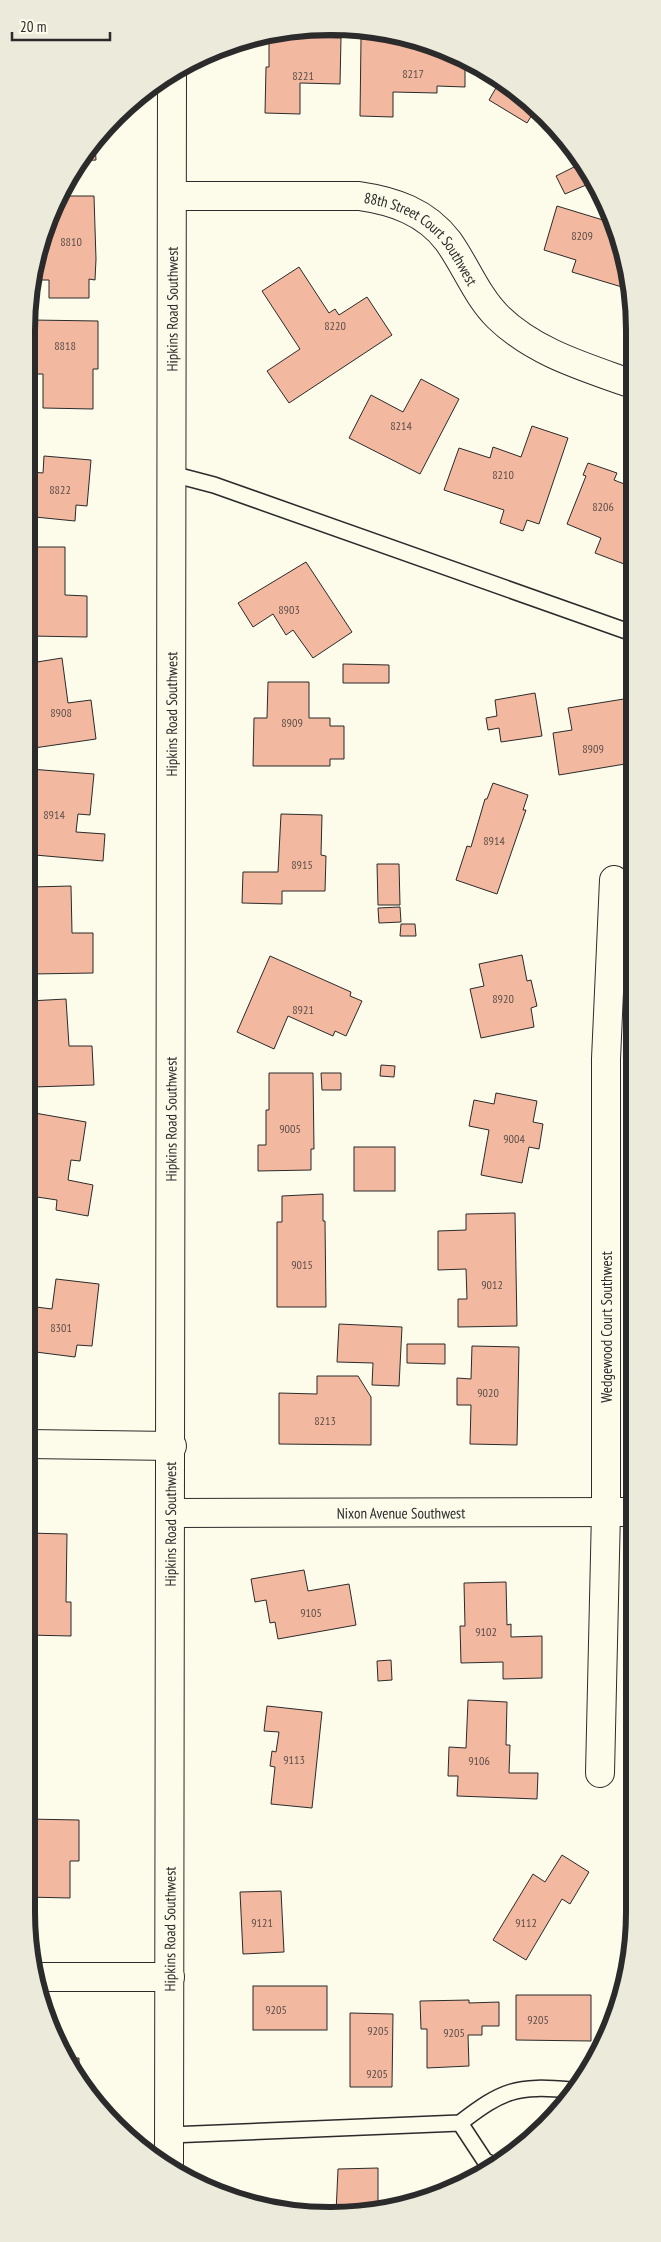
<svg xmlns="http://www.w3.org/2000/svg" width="661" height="2242" font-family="'PT Sans Narrow',sans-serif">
  <rect width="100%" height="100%" fill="#fdfbea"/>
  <g fill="#f2b8a0" stroke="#2b2b2b">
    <path d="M392,33L465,60V87L437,86V93L393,92V117L360,116L361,39L391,40Z"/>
    <path d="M269,37L341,38L340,84L300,83V114L265,113L266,67H269Z"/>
    <path d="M500,81L535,110L527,123L489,100Z"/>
    <path d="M95,144L96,160L78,161Z"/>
    <path d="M576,166L586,185L565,194L556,176Z"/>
    <path d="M63,196H94L96,259L95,280L89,279V298H49V280H32V271Z"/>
    <path d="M557,206L603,220L607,208L632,290L572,272L576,260L544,250Z"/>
    <path d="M299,267L329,313L335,309L339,315L367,297L392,335L289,403L267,371L300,349L262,291Z"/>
    <path d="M32,320L98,321V369H93V409L43,408V374H32Z"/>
    <path d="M421,379L459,399L420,474L349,438L371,395L403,412Z"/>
    <path d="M532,426L568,438L539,524L527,520L523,531L500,523L504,510L444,490L459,448L490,458L493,447L521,457Z"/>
    <path d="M44,456L91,460L87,506L76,505L75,521L35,517L34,522L31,521V472L43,473Z"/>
    <path d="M588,463L617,473L614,480L632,487V567L595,553L601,538L567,524L586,476L583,475Z"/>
    <path d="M31,547H65V595L87,596V637L31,636Z"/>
    <path d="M306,562L352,632L313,658L293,630L286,635L273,614L253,627L238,603Z"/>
    <path d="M62,658L68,703L91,700L96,739L34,748L30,722L31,663Z"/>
    <path d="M343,664L389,665V683H343Z"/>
    <path d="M268,682H309V718H330V726H344V759H330V766H253L254,718H267Z"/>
    <path d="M535,693L542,736L501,742L499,728L488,730L486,718L497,716L495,700Z"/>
    <path d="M630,698L631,763L559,775L553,733L572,730L568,708Z"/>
    <path d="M30,769L94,774L90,815L78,814L76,832L105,834L103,861L35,855L36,840H30Z"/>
    <path d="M493,783L528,795L523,810H526L497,894L456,880L467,846L471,847L485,799H487Z"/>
    <path d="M281,814L322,815L321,855L326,856L325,891H282V904L242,903L243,872H278Z"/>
    <path d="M377,864H399L400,905H378Z"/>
    <path d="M71,886L72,933H93V973L32,974L30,936L32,887Z"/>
    <path d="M400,907L401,922L379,923L378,908Z"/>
    <path d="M401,924H415L416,936H400Z"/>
    <path d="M522,955L527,981L531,980L537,1006L531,1008L534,1027L481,1038L470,989L484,986L479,964Z"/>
    <path d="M270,956L351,992L350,996L362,1001L346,1036L335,1031L333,1036L288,1016L274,1049L237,1032Z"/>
    <path d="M66,999L69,1046H92L94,1085L33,1087L31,1044H29V1001Z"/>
    <path d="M381,1065L395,1066L394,1077L380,1076Z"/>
    <path d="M269,1073H313L314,1149H311V1170L258,1171V1145H266V1110H269Z"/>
    <path d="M321,1073H341V1090H322Z"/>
    <path d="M496,1093L537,1101L533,1122L543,1124L539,1149L529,1147L522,1183L481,1175L489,1130L469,1126L474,1100L494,1104Z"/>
    <path d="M29,1112L86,1122L80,1161L71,1160L68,1180L93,1185L88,1216L56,1210L57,1200L37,1197L35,1209L29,1208Z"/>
    <rect x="354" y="1147" width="41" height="44"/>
    <path d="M323,1194V1221H325L326,1307H277V1222H282V1196Z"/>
    <path d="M515,1213L517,1326L458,1327V1299H467L466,1269L438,1270V1231L466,1230V1214Z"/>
    <path d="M56,1279L99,1284L92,1346L77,1345L75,1357L28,1351V1306L52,1309Z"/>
    <path d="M339,1324L402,1327L399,1386L372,1385L373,1363L337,1362Z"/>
    <path d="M407,1344H445V1364L407,1363Z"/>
    <path d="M472,1346L519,1347L517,1445L470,1444L471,1405H457V1378L471,1379Z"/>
    <path d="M317,1376H358L371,1397V1445L279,1444V1393L317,1394Z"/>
    <path d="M28,1533L67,1534L66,1602H71V1636L27,1635Z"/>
    <path d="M304,1570L308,1591L349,1584L356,1625L278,1639L275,1622L270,1623L266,1600L255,1602L251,1579Z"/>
    <path d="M506,1582L507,1625L511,1624V1637L542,1636V1678L503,1679V1662L461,1663L460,1626H465L464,1583Z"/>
    <path d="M391,1660L392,1680L378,1681L377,1661Z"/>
    <path d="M468,1700L507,1702L506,1745H510L509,1773H538L537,1799L457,1796L458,1776H448L449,1747L466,1748Z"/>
    <path d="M267,1706L322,1712L312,1808L271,1804L275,1767L270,1766L272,1751L276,1752L279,1732L264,1731Z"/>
    <path d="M27,1819L79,1820V1861H70V1898L26,1897Z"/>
    <path d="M562,1855L589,1872L570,1904L562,1899L526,1960L493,1940L533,1874L545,1882Z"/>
    <path d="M281,1891L284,1952L243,1954L240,1892Z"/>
    <rect x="253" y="1986" width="74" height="44"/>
    <path d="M516,1995H591V2041L516,2040Z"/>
    <path d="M469,2000V2003L499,2002V2026H482V2035H468L469,2066L427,2068V2029H421L420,2001Z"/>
    <path d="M350,2013L393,2014L392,2087H350Z"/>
    <path d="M68,2058H79V2075Z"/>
    <path d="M378,2168V2208L336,2213L338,2169Z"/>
  </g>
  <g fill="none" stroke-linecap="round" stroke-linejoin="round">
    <defs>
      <g id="service">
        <path d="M172,474L214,485L632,633"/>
        <path d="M460,2123L485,2161L492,2164"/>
        <path d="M170,2135L460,2123C503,2090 516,2085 571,2090"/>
      </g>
      <g id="minor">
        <path id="s1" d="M172,196H359C394,201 426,212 448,241C466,266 476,295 498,317C535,353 585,367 632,384"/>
        <path d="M28,1444L172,1446"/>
        <path id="s2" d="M171,1513L630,1512"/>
        <path d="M600,1773L606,1512V1059L614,880"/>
        <path d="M39,1977H170"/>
      </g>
      <g id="tertiary">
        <path id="s3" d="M169,2164L172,73"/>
      </g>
    </defs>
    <use href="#service" stroke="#2b2b2b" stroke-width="18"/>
    <use href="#minor" stroke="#2b2b2b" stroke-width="30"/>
    <use href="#tertiary" stroke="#2b2b2b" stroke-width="30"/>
    <use href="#service" stroke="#fdfbea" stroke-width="15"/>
    <use href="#minor" stroke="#fdfbea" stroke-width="28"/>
    <use href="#tertiary" stroke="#fdfbea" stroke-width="28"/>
  </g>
  <g text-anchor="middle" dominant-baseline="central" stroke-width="4" stroke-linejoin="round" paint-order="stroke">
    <g font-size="12" fill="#5d4e48">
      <text x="413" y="73">8217</text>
      <text x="303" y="75">8221</text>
      <text x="582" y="235">8209</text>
      <text x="71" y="241">8810</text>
      <text x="335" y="325">8220</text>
      <text x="65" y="345">8818</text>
      <text x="401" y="425">8214</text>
      <text x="503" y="474">8210</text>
      <text x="60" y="489">8822</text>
      <text x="603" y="506">8206</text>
      <text x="289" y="609">8903</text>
      <text x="61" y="712">8908</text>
      <text x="292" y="722">8909</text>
      <text x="593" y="748">8909</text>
      <text x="54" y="814">8914</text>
      <text x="494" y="840">8914</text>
      <text x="302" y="864">8915</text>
      <text x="503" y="998">8920</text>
      <text x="303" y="1009">8921</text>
      <text x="290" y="1128">9005</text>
      <text x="514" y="1138">9004</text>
      <text x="302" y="1264">9015</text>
      <text x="492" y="1284">9012</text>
      <text x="61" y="1327">8301</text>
      <text x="488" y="1392">9020</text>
      <text x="325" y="1420">8213</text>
      <text x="311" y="1612">9105</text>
      <text x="486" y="1631">9102</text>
      <text x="294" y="1759">9113</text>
      <text x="479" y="1760">9106</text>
      <text x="262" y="1922">9121</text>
      <text x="526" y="1922">9112</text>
      <text x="276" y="2009">9205</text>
      <text x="538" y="2019">9205</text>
      <text x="378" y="2030">9205</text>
      <text x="454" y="2032">9205</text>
      <text x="377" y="2073">9205</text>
    </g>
    <g font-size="15" fill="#2b2b2b" stroke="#fdfbea">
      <text stroke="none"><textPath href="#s1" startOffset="266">88th Street Court Southwest</textPath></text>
      <text stroke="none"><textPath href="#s3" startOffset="1855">Hipkins Road Southwest</textPath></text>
      <text stroke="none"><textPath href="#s3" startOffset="1450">Hipkins Road Southwest</textPath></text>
      <text stroke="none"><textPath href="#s3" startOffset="1045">Hipkins Road Southwest</textPath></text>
      <text transform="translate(606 1327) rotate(-90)">Wedgewood Court Southwest</text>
      <text stroke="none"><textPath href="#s2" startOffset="230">Nixon Avenue Southwest</textPath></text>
      <text stroke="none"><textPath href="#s3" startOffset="640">Hipkins Road Southwest</textPath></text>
      <text stroke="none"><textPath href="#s3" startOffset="235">Hipkins Road Southwest</textPath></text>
    </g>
  </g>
  <path d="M0 0H661V2242H0ZM330 35H331A295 295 0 0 1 626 330V1912A295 295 0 0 1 331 2207H330A295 295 0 0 1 35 1912V330A295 295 0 0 1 330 35Z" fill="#eceadb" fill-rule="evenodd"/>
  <path fill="none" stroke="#2b2b2b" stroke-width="6" d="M330 35H331A295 295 0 0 1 626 330V1912A295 295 0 0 1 331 2207H330A295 295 0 0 1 35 1912V330A295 295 0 0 1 330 35Z"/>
  <path d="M12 32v8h98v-8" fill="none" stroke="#2b2b2b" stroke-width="2.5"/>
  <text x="20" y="32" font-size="15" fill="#2b2b2b" stroke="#fdfbea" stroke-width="4" paint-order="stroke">20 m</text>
</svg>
